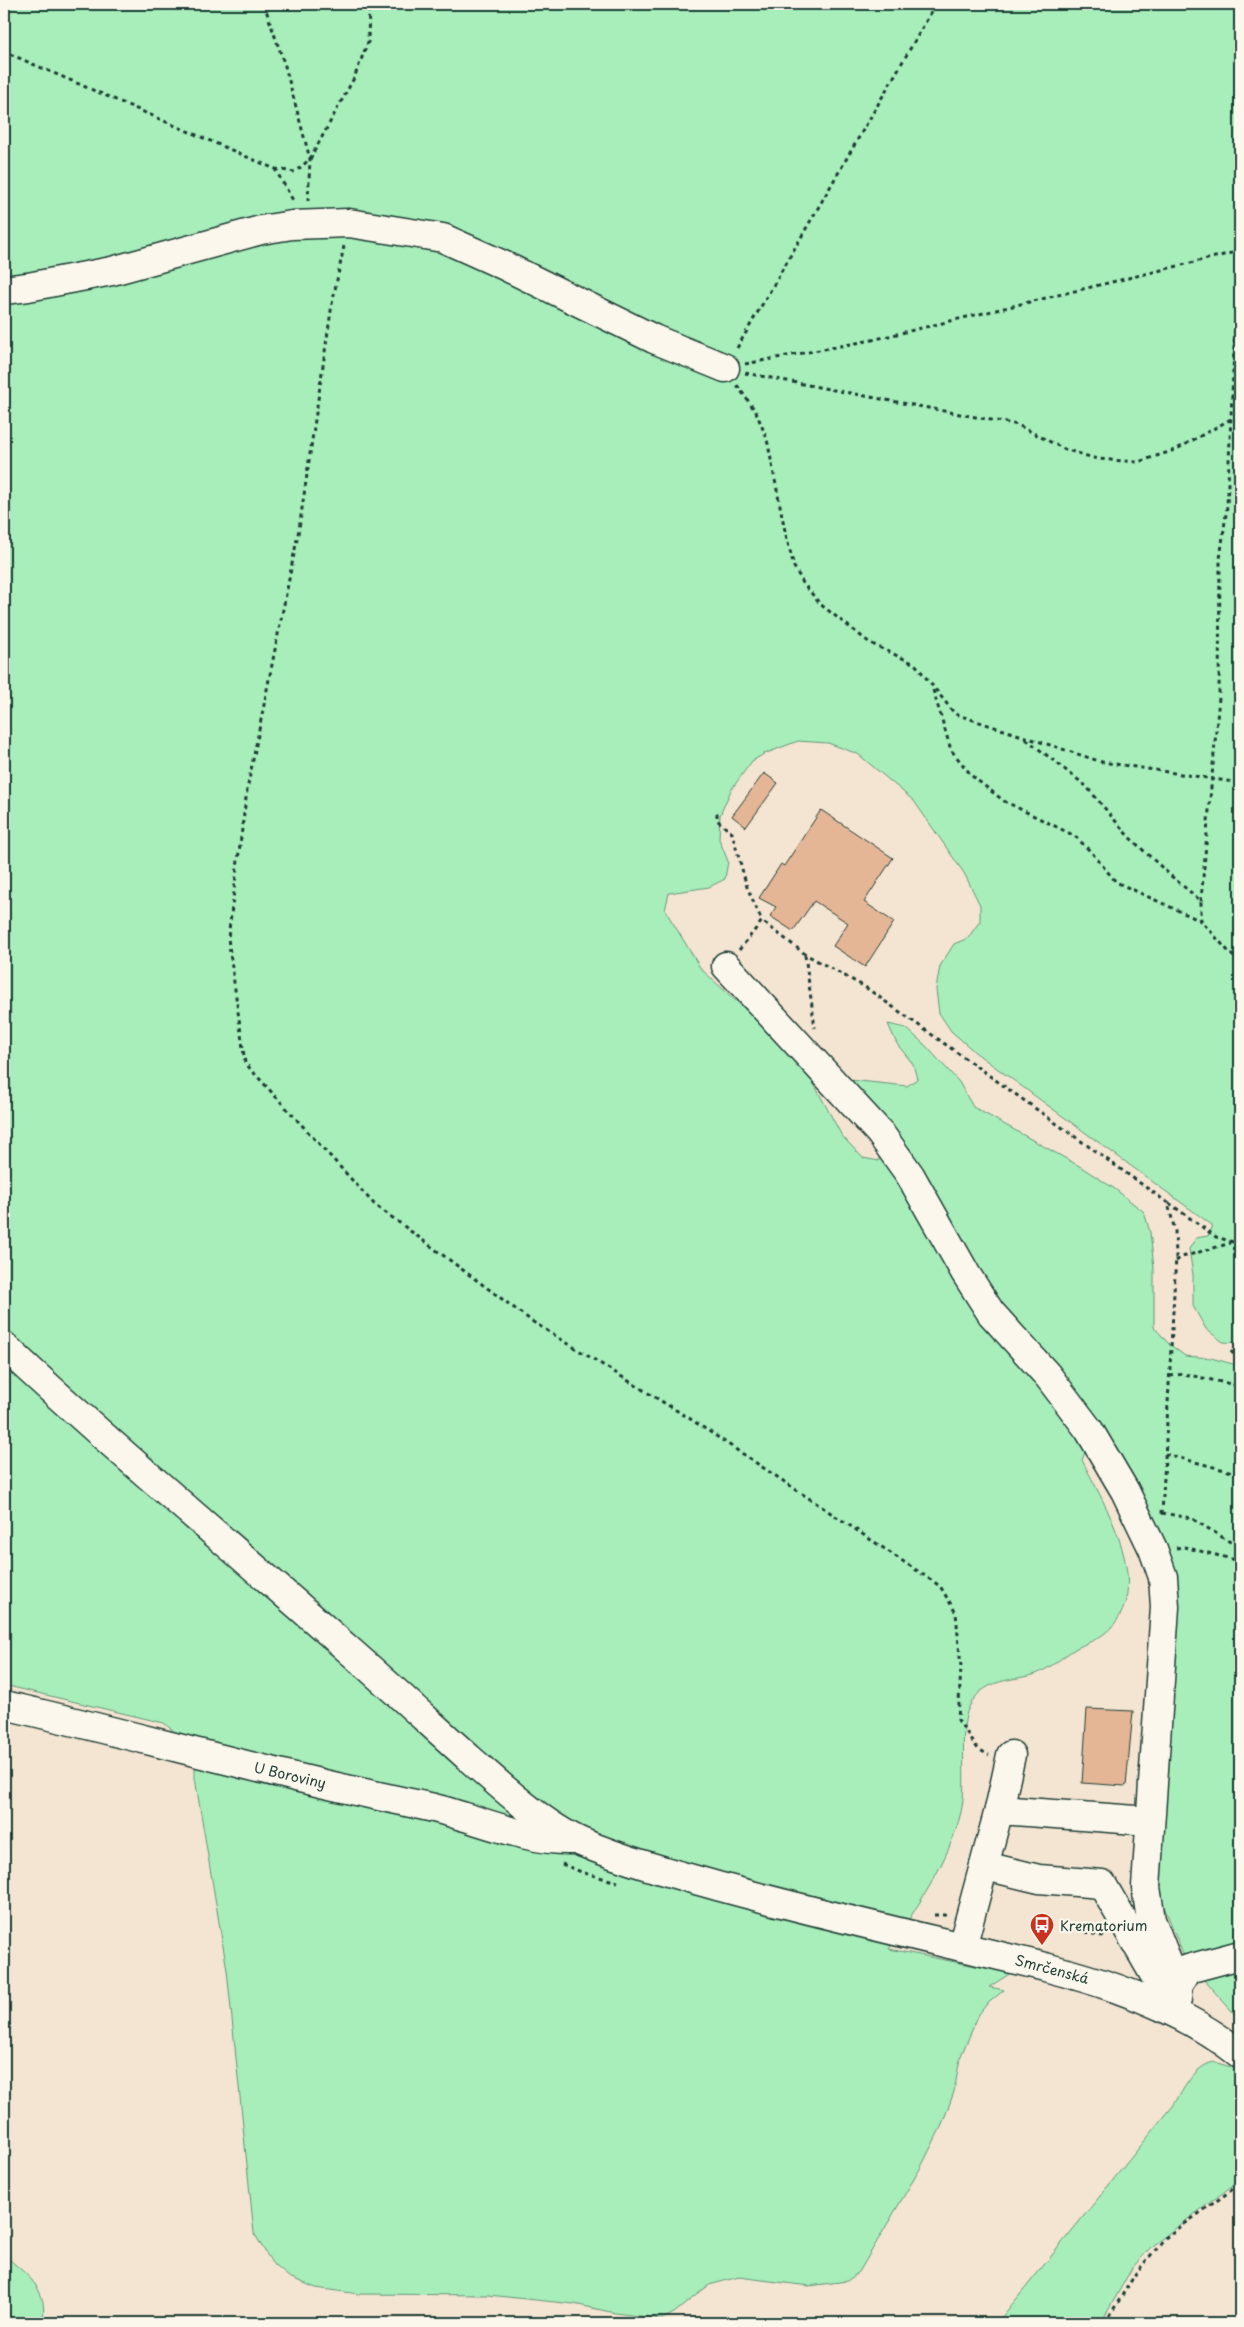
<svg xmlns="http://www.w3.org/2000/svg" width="1244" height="2327" font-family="'Playpen Sans',sans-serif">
  <rect width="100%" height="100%" fill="#f4e4d2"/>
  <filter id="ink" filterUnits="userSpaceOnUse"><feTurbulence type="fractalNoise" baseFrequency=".02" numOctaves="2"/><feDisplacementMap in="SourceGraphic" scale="10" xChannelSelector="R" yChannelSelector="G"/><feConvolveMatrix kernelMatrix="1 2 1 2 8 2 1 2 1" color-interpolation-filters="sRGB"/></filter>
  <g filter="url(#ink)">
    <g fill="#a7eebb" stroke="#639678">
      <path d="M4,4H1240V1343L1223,1342L1206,1329L1193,1306V1275L1189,1249L1196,1238L1208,1236L1212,1225L976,1053L951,1031L939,1013L936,989L940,966L954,944L968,938L980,921V905L964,873L914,801L858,754L828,743L798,741L764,754L752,761L731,790L720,815L719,839L728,861L725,879L709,887L669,893L665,910L701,969L795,1055L815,1086L842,1136L863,1158L879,1161V1148L850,1080L907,1086L917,1079L913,1064L897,1044L888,1024L906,1028L925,1045L959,1082L973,1107L1081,1167L1115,1189L1144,1212L1150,1232L1154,1268V1327L1169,1344L1185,1356L1211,1358L1240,1366V2020L1185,1959L1159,1894L1149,1766L1152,1522L1141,1489L1118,1459L1087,1447L1082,1460C1104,1504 1158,1591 1105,1633C1097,1640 1084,1644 1075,1649C1062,1657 1047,1671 1033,1675C1007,1681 982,1680 969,1707C958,1728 968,1783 961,1812C949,1862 917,1907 889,1949L1011,1973L989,1987L1004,1990L986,2005L979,2014L960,2058L954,2092L941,2127L921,2167L859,2272L847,2281L809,2286L739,2277L709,2285L674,2313L662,2319L615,2313L574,2304L488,2295L359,2294L316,2288L289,2277L272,2263L254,2233L227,1970L195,1778V1749L164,1723L4,1685Z"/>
      <path d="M1214,2062L1231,2067L1240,2073V2180L1152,2246L1132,2268L1101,2323H997L1173,2106C1184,2089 1194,2066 1214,2062Z"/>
      <path d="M4,2255C27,2275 50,2289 42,2323H4Z"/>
    </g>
    <g fill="#e5b696" stroke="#1f3d34">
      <path d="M764,773L778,783L746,827L732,816Z"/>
      <path d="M821,810L893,858L864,902L894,922L865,967L833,946L848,923L814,901L793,931L770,916L776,907L759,898L781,864L784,866Z"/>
      <path d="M1087,1709L1133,1711L1126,1786L1082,1783Z"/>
    </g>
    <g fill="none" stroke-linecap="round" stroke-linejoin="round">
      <defs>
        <g id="minor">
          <path d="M4,290L28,287L112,271L261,230L292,225L349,223L443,238L503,265L654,339L725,368"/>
          <path d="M726,966L880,1133L910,1175L966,1274L991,1313L1048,1376L1089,1430L1125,1491L1153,1549L1163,1577L1165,1607L1146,1887L1151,1920L1177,1986"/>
          <path d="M4,1346C116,1451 235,1549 350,1651C391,1687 430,1723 470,1759C501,1786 543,1825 581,1842C626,1861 674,1874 721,1887C801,1909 882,1928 962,1947C1059,1970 1161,1991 1240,2054"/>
          <path d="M4,1705C96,1726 187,1751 279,1773C330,1786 382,1797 434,1808C478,1819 528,1842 573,1840"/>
          <path d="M999,1810L1011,1755"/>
          <path d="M985,1866L1039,1879L1102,1884L1166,1995"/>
          <path d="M962,1947L999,1810L1150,1821"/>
          <path d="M1177,1999V1986L1188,1969L1240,1955"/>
        </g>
      </defs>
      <use href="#minor" stroke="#1f3d34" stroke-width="31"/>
      <g stroke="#1f3d34" stroke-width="3" stroke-dasharray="4 4" stroke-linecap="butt">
        <path d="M264,4L285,66L310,159L308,201"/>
        <path d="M4,49L12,55L275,169L294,202"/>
        <path d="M275,169L295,172L310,159L354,78L368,42L369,4"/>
        <path d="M344,246L332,304L299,529L247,790L228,938L245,1063L374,1204L533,1322L692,1420L940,1586L956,1613L961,1667L958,1720L978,1749L989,1755"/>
        <path d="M737,348L936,4"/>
        <path d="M745,364L872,340L1240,251"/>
        <path d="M745,373L1018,425L1064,449L1097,459L1138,462L1175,450L1231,419L1240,418"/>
        <path d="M737,385L756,412L767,439L785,531L794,567L803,583L820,604L870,643L915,664L955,714L1102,762L1240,783"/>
        <path d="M933,690L951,750L972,776L1004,801L1075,836L1093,854L1116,882L1201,921"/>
        <path d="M1026,739L1086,786L1129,837L1171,876L1201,901V921L1240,964"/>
        <path d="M717,813V820L732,833L747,887L762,921"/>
        <path d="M1201,901L1219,697L1220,559L1227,506L1240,216"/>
        <path d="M739,950L762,921L805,954L865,987L1168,1203L1175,1231L1176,1256L1162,1514"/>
        <path d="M805,955L815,1028"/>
        <path d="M1169,1203L1216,1237L1240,1244"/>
        <path d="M1176,1261L1182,1257L1231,1243"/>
        <path d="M1231,1351L1239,1361L1240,1366"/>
        <path d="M1170,1376L1184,1374L1240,1386"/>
        <path d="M1239,1386L1240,1375"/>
        <path d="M1165,1454L1240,1474"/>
        <path d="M1162,1513L1191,1518L1240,1548"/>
        <path d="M1176,1548L1184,1547L1240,1561"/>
        <path d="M562,1864L584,1873L618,1882"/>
        <path d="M934,1915H947"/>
        <path d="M1069,1928L1106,1937"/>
        <path d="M1105,2323L1136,2273L1165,2238L1240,2184"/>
      </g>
      <use href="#minor" stroke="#fbf7ec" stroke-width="28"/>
    </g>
  </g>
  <defs>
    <symbol id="bus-pin" viewBox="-11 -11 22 30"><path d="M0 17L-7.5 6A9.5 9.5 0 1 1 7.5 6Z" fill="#c8321e" stroke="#fbf7ec"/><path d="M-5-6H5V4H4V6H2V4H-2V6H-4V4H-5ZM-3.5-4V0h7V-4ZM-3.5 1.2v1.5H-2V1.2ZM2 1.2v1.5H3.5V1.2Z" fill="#fff"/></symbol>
  </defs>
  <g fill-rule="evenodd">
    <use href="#bus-pin" x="1028" y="1911" width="28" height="38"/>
  </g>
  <g text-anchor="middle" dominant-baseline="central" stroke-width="4.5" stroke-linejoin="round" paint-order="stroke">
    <g font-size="14" fill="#1f3d34" stroke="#fbf7ec">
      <text transform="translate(290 1775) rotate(13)">U Boroviny</text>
      <text transform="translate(1052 1969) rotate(15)">Smrčenská</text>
    </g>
    <g font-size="14" fill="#1f3d34" stroke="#fbf7ec" text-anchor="start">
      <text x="1060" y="1925">Krematorium</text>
    </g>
  </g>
  <rect width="1244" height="2327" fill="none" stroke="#fbf7ec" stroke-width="20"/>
  <rect x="10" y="10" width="1224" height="2307" fill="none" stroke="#1f3d34" stroke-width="2" filter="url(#ink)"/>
</svg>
